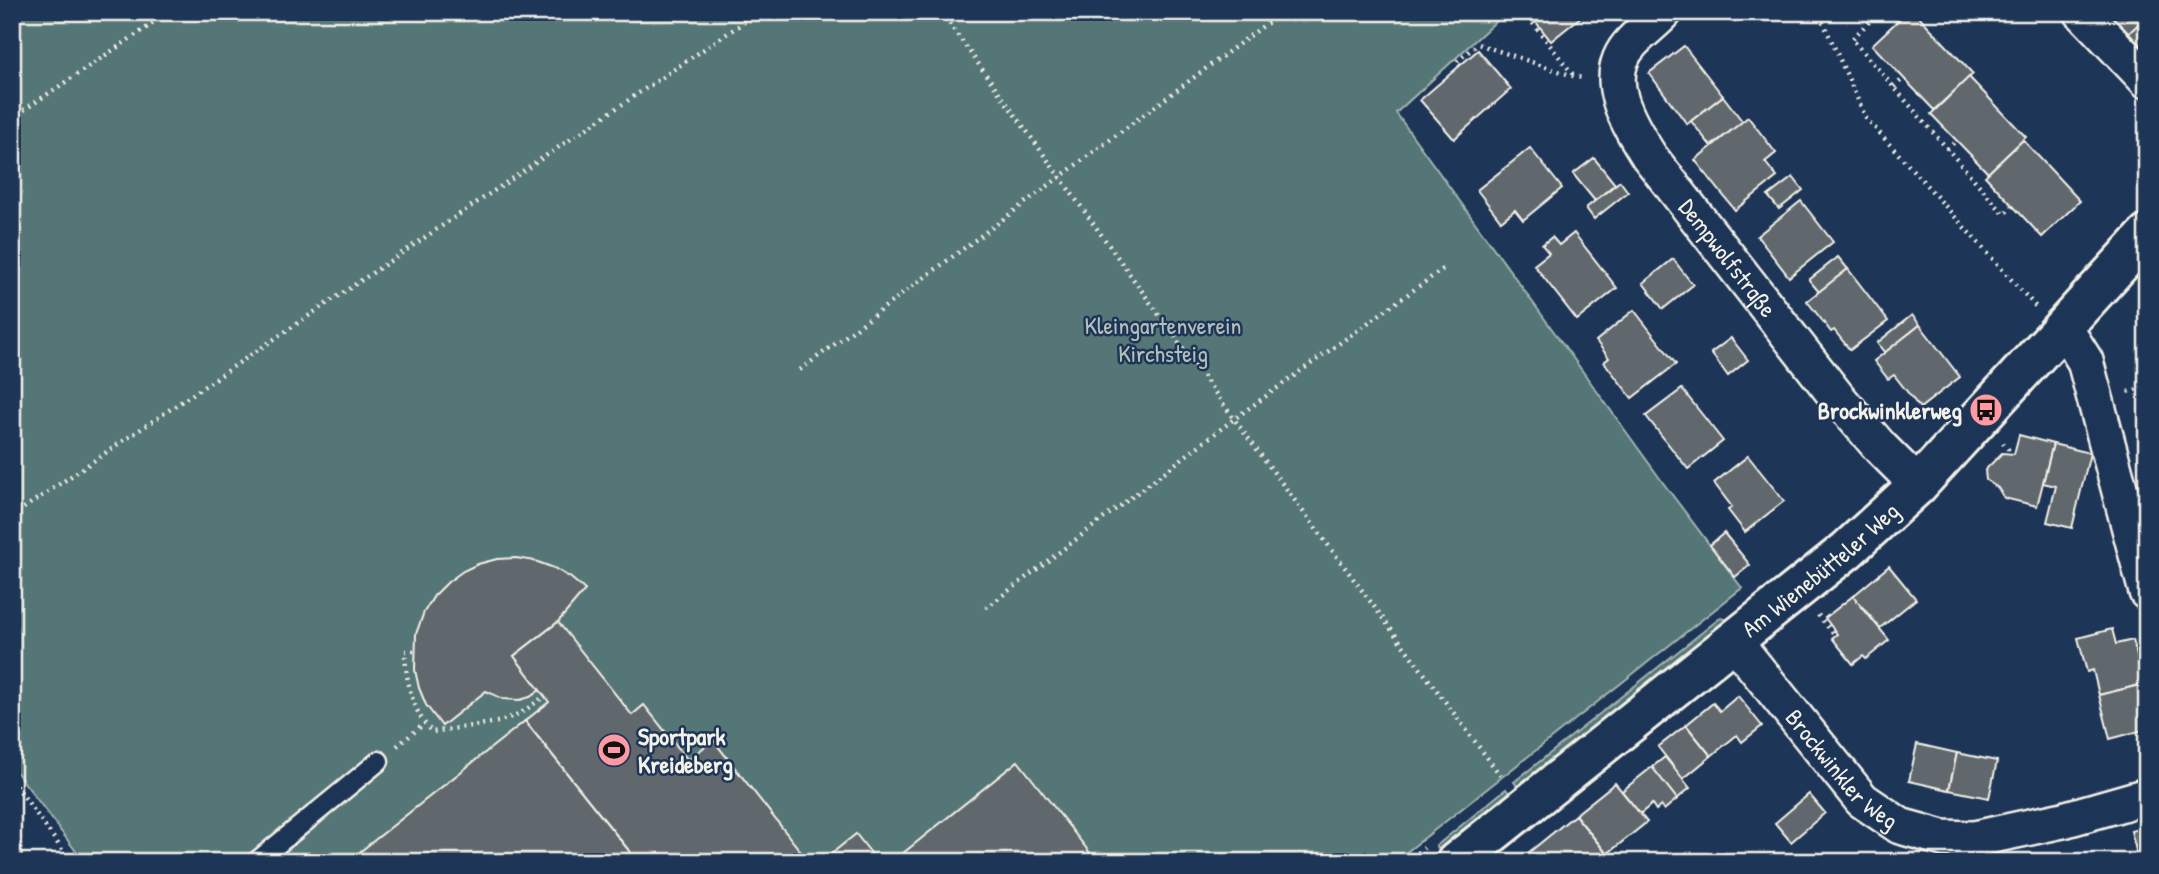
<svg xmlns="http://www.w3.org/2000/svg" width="2159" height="874" font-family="'Patrick Hand',sans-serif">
  <rect width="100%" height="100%" fill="#1d3557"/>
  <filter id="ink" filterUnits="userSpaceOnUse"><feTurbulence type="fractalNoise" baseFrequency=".0143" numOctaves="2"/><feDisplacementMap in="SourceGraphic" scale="14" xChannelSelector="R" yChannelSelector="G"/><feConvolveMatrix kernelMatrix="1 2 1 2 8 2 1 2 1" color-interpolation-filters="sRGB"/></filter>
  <g filter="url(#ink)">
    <g fill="#547676" stroke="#a4b4af" stroke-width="2">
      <path d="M12,12H1506L1396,113L1664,484L1742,588L1394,862H84L12,766Z"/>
      <path d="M1720,618L1732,621L1521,791L1514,782Z"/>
      <path d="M1506,789L1513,798L1443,854L1436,846Z"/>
    </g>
    <g fill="#61686d" stroke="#f4f1e8" stroke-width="2">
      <path d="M1528,12H1587L1551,41Z"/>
      <path d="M1907,12H1915L1973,74L1934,110L1872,45Z"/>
      <path d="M2104,12H2147V16L2126,36Z"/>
      <path d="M2147,16V61L2125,37Z"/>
      <path d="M1684,46L1723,96L1687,124L1649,73Z"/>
      <path d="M1478,50L1511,89L1454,139L1420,100Z"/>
      <path d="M1969,77L2026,137L1988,173L1931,114Z"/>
      <path d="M1723,96L1743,122L1711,146L1691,121Z"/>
      <path d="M1748,117L1776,153L1765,162L1777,177L1735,210L1695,160Z"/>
      <path d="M2023,140L2080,201L2042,237L1985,176Z"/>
      <path d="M1530,148L1562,188L1523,220L1515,210L1501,221L1477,190Z"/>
      <path d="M1594,158L1615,184L1595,201L1573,174Z"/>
      <path d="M1793,177L1803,190L1779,209L1768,196Z"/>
      <path d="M1620,181L1628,192L1594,219L1586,208Z"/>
      <path d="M1801,201L1833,242L1789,277L1757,236Z"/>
      <path d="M1574,233L1617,288L1577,320L1534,265L1549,253L1542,245L1552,237L1559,245Z"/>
      <path d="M1838,257L1848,269L1819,292L1809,280Z"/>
      <path d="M1673,259L1693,285L1663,309L1643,283Z"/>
      <path d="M1848,269L1888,321L1850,350L1834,330L1831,332L1807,301Z"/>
      <path d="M1634,310L1676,364L1632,398L1604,362L1609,358L1596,341Z"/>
      <path d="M1912,315L1920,325L1885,353L1877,343Z"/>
      <path d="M1920,325L1960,377L1920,408L1894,375L1888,379L1874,361Z"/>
      <path d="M1731,338L1748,360L1728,376L1711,353Z"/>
      <path d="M1682,389L1723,441L1688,469L1646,416Z"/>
      <path d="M2019,435L2053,444L2037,506L2004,498L1998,488L1986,480L1985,470L2002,453L2014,454Z"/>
      <path d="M2053,444L2090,453L2072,528L2047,522L2056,486L2043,483Z"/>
      <path d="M1748,456L1784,501L1745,532L1728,510L1732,507L1714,483Z"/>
      <path d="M1724,533L1750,565L1735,577L1710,545Z"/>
      <path d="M516,558L535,561L554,568L571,578L585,590L558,622L514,656L540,690L530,697L520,700L503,699L486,691L442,726L426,705L419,688L415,670L416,634L424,612L434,596L448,582L463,571L478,564L497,559Z"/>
      <path d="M1889,566L1916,599L1880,628L1853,596Z"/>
      <path d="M1853,596L1889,640L1866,659L1863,656L1853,664L1832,638L1837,634L1825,618Z"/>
      <path d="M558,622L632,715L644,705L688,760L713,740L809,862H638L525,721L549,702L514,656Z"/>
      <path d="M2112,629L2116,644L2133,640L2144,684L2099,695L2093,670L2087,672L2078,638Z"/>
      <path d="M2144,684L2147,694V729L2110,739L2099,695Z"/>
      <path d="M1738,696L1762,726L1742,742L1737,735L1711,756L1686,725L1713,703L1720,711Z"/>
      <path d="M525,721L638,862H347Z"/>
      <path d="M1686,725L1711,756L1683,779L1658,747Z"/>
      <path d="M1917,744L1957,753L1949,790L1909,781Z"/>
      <path d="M1957,753L1997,761L1989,798L1949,790Z"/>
      <path d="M1665,757L1690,788L1677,799L1652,767Z"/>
      <path d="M1018,761L1097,862H892Z"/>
      <path d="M1652,767L1677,799L1664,810L1661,806L1656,810L1652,804L1640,814L1622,791Z"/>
      <path d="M1615,783L1647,822L1607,854L1575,815Z"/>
      <path d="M1809,794L1825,813L1791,842L1775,823Z"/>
      <path d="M1575,815L1607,854L1598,862H1517Z"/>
      <path d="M2147,827V862H2139L2131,831Z"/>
      <path d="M856,834L878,862H821Z"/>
    </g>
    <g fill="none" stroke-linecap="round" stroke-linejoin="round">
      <defs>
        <g id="service">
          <path d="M12,861L13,862"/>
          <path d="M256,862L379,761"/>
        </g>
        <g id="minor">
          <path id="s1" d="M1664,12C1654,23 1642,31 1632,42C1599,76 1628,123 1649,156L1837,397L1880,447L1918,485"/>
          <path d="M2082,12L2147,80"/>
          <path d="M2063,326L2085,361L2147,592"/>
          <path id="s2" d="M1734,641L1862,800L1900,826L1943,838L1974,839L2063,820L2147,796"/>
        </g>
        <g id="tertiary">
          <path id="s3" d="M1456,862L1847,550L1918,485L2147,235"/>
        </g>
      </defs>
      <use href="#service" stroke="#f4f1e8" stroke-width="23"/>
      <use href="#minor" stroke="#f4f1e8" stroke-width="40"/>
      <use href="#tertiary" stroke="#f4f1e8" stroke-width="44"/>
      <g stroke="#f4f1e8" stroke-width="4.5" stroke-dasharray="2 5" stroke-linecap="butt">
        <path d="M941,12L1234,419L1503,779"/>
        <path d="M1524,12L1575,77"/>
        <path d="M1786,12L1820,15L1825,12"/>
        <path d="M1879,12L1852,39L2004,214L2013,206"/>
        <path d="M1820,15L1866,118L2036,307"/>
        <path d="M1460,66L1456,62L1478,44L1576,77L1585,78"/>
        <path d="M1894,87L1904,78"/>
        <path d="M12,118L170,12"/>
        <path d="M1947,149L1957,140"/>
        <path d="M800,370L1282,12"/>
        <path d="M2128,392L2147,386"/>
        <path d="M2003,443L2008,449V454"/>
        <path d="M12,516L759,12"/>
        <path d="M986,608L1234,419L1447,266"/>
        <path d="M1818,615L1834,634L1836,632"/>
        <path d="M414,651H405C406,679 411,710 432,732L498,722L521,713L545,696"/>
        <path d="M397,746L424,724"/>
        <path d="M12,780L71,862"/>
        <path d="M1407,862L1424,848"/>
      </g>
      <use href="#service" stroke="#1d3557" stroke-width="18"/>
      <use href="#minor" stroke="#1d3557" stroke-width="35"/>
      <use href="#tertiary" stroke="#1d3557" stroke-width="38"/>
    </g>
  </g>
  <defs>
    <symbol id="bus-disc" viewBox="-11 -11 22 22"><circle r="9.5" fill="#ff9aa2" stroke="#1d3557"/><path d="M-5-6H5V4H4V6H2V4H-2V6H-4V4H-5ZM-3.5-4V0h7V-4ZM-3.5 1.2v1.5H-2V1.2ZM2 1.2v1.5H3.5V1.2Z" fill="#111"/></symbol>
    <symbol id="stadium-disc" viewBox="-11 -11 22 22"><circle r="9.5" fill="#ff9aa2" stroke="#1d3557"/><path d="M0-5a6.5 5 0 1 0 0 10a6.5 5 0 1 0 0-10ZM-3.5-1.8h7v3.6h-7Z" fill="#111"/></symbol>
  </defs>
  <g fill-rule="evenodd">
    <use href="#bus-disc" x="1967" y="391" width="38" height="38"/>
    <use href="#stadium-disc" x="595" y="731" width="38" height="38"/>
  </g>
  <g text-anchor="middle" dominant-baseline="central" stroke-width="5" stroke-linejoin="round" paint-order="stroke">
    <g font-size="24" fill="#f4f1e8" stroke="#1d3557">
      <text stroke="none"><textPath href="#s1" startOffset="298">Dempwolfstraße</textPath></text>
      <text stroke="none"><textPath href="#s3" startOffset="467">Am Wienebütteler Weg</textPath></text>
      <text stroke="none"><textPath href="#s2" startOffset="168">Brockwinkler Weg</textPath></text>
    </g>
    <g font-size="24" fill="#b4c0ba" stroke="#1d3557">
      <text x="1163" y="325">Kleingartenverein<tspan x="1163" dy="28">Kirchsteig</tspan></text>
    </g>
    <g font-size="24" font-weight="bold" fill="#f4f1e8" stroke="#1d3557" text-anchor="end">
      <text x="1962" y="410">Brockwinklerweg</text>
      <text x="638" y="736" text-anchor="start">Sportpark<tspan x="638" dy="28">Kreideberg</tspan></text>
    </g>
  </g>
  <rect width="2159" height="874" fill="none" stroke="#1d3557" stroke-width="42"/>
  <rect x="21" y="21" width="2117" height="832" fill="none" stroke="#f4f1e8" stroke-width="2.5" filter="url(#ink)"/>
</svg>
